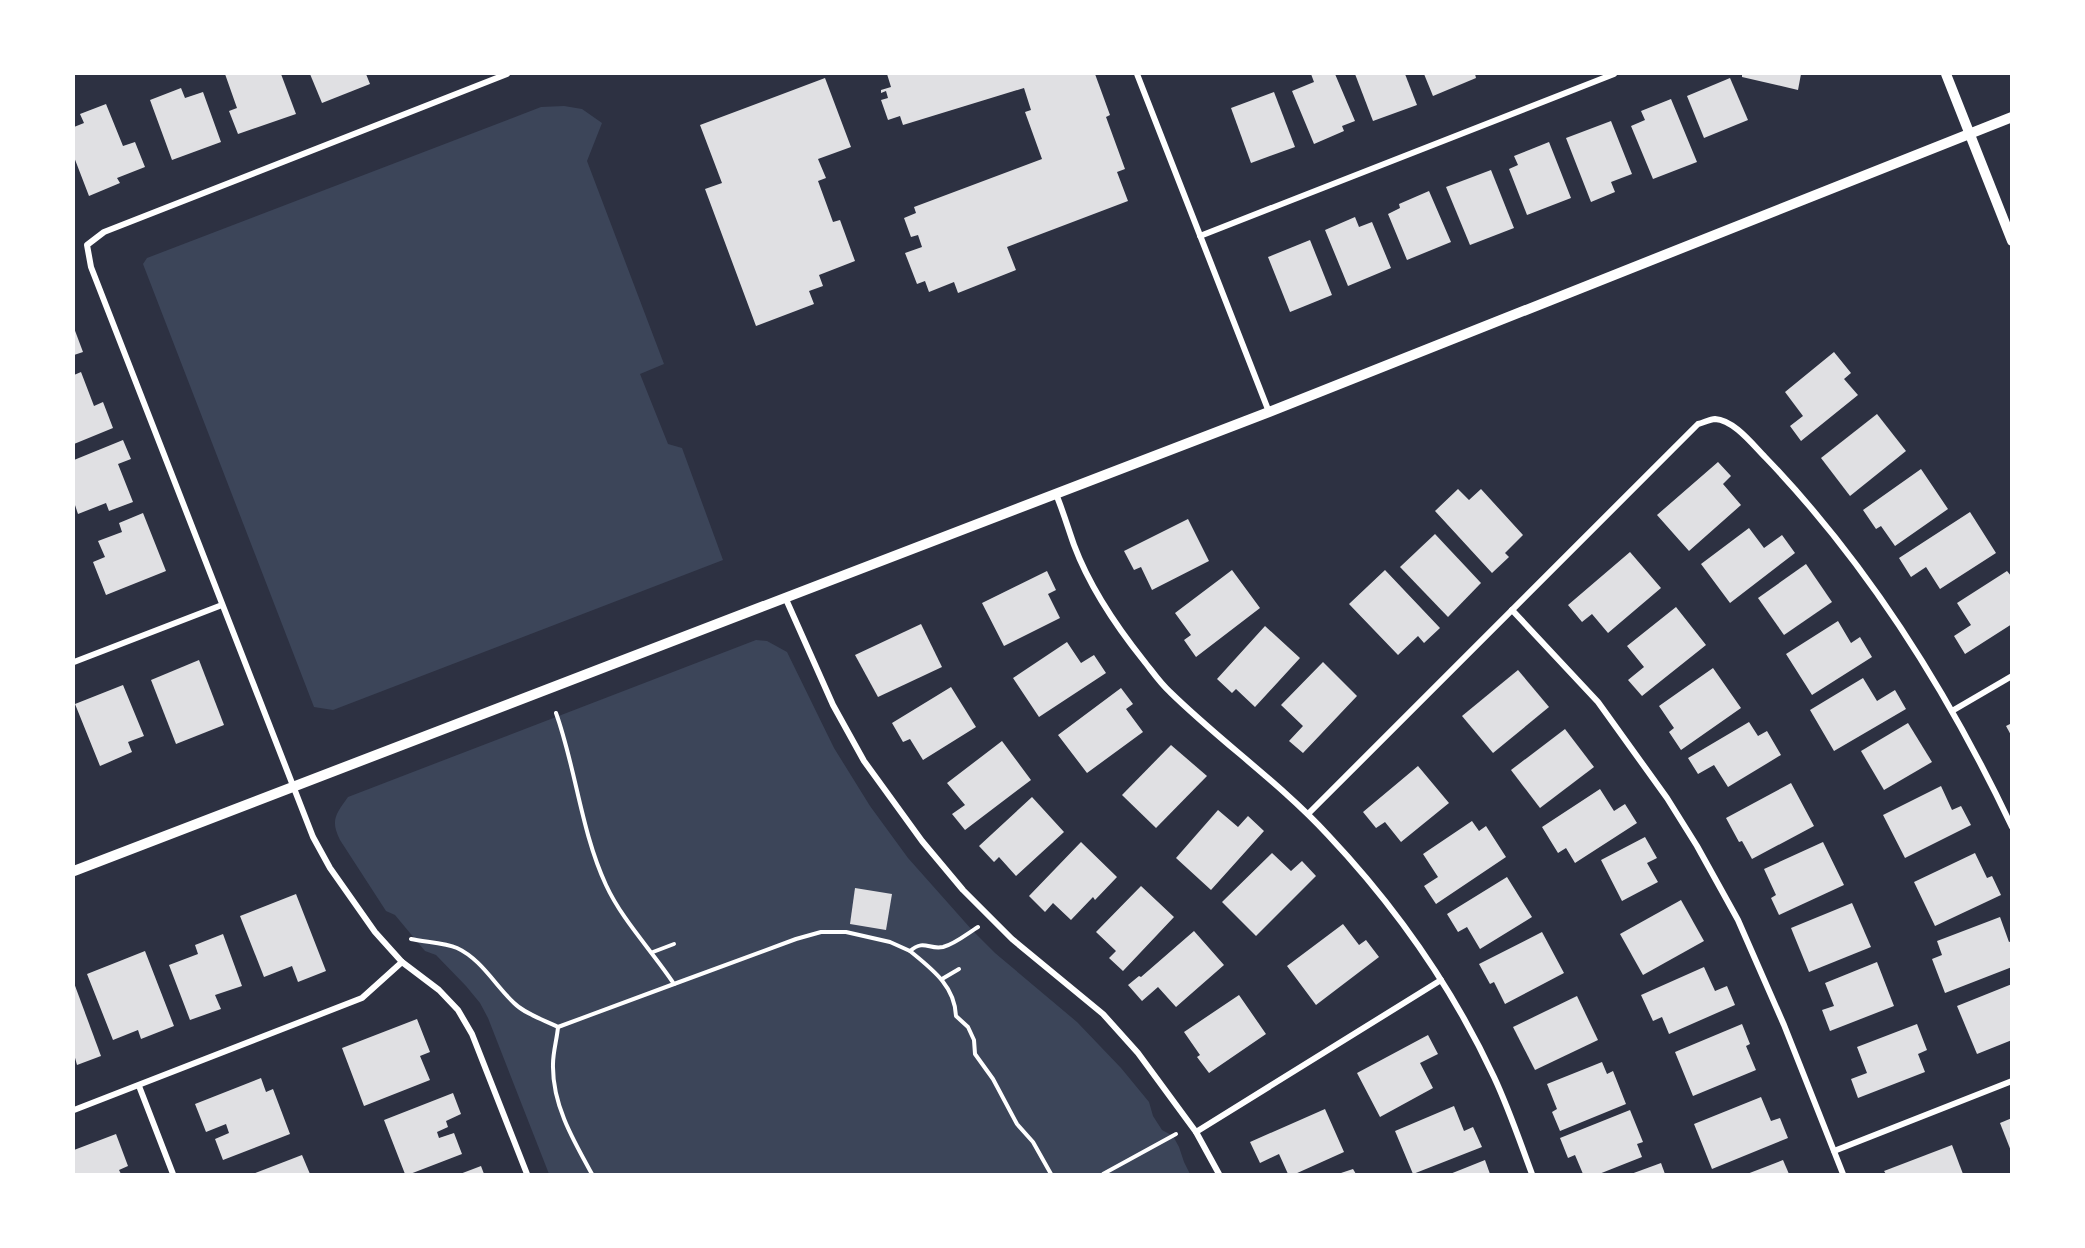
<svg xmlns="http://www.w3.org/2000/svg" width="2085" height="1248" font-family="Inter,sans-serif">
  <rect width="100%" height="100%" fill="#2d3142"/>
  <g fill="#3c4559">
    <path d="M564,106L582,109L602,123L587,161L664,364L640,374L668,444L682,448L723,560L333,710L314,707L143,264L147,258L541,107Z"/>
    <path d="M756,640L767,641L787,652L834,748L870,806L908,858L972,930L995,953L1077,1022L1121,1068L1149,1102L1153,1116L1162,1130L1173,1136L1179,1147L1184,1162L1190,1174H549L488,1018L480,1003L466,986L436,955L425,951L395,915L386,911L340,840C330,820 336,814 348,797Z"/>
  </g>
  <g fill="#e0e0e3">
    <path d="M225,74H281L296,114L238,134L229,111L237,108Z"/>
    <path d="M310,74H366L370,84L322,103Z"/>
    <path d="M887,74H1095L1110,115L1106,117L1125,169L1117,172L1128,201L1007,247L1016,270L958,293L954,282L929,292L925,281L917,284L905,253L922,247L918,235L911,237L904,218L916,213L914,207L1042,159L1025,112L1031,110L1024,88L903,125L900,116L888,120L881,100L888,98L886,91L881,93V90L891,87Z"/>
    <path d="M1311,74H1335L1355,121L1342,126L1344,131L1314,144L1292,91L1314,82Z"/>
    <path d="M1355,74H1405L1417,105L1373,121Z"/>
    <path d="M1424,74H1475L1476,78L1433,96Z"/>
    <path d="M1742,74H1801L1798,90L1742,77Z"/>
    <path d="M825,78L851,147L818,159L826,178L818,181L833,222L840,220L855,261L819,275L823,286L809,291L814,304L756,326L705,189L722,183L700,125Z"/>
    <path d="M1730,78L1748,120L1704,138L1687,96Z"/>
    <path d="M181,88L185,98L203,92L221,142L172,160L150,100Z"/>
    <path d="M1274,92L1295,147L1251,163L1231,108Z"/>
    <path d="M1671,99L1697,162L1653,179L1631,126L1645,120L1641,111Z"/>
    <path d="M106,104L123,146L135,142L145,167L117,178L120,183L89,196L74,157V127L84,123L80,114Z"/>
    <path d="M1611,121L1632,174L1611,182L1615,192L1591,202L1566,138Z"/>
    <path d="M1549,142L1571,198L1527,215L1509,169L1518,165L1514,156Z"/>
    <path d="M1491,170L1514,228L1470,245L1446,187Z"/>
    <path d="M1429,191L1451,242L1407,260L1388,214L1400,208L1399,204Z"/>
    <path d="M1355,217L1359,227L1372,222L1391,268L1348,286L1325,230Z"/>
    <path d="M1310,240L1332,295L1290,312L1268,257Z"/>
    <path d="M74,328L83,352L74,355Z"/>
    <path d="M1834,352L1851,373L1844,379L1858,395L1801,441L1790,426L1803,416L1785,392Z"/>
    <path d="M81,372L94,406L103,402L113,428L74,444V375Z"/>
    <path d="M1877,414L1906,451L1850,496L1821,458Z"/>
    <path d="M123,440L131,459L118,464L133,502L109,511L106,503L78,514L74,502V460Z"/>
    <path d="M1718,462L1731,476L1723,484L1741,505L1689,551L1657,515Z"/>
    <path d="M1921,469L1948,509L1895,546L1881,526L1876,529L1863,510Z"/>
    <path d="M1458,489L1469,500L1481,489L1523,535L1505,553L1509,557L1492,573L1435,511Z"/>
    <path d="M1970,512L1996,553L1940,589L1926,567L1911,577L1899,558Z"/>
    <path d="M143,513L166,571L106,595L93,562L105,557L98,541L122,532L119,523Z"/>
    <path d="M1188,519L1209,561L1152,590L1141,567L1134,570L1124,551Z"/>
    <path d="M1749,528L1764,548L1782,535L1795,553L1730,603L1701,564Z"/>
    <path d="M1435,534L1481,583L1448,617L1400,567Z"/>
    <path d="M1630,552L1661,588L1608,633L1592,614L1582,622L1568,605Z"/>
    <path d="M1806,564L1832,602L1784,635L1758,598Z"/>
    <path d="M1232,570L1260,608L1196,657L1184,640L1191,635L1175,613Z"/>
    <path d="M1385,570L1440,628L1424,643L1418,636L1398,655L1349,604Z"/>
    <path d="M1047,571L1056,590L1048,594L1060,618L1004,646L982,603Z"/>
    <path d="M2007,571L2012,577V624L1965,654L1954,636L1971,625L1957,603Z"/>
    <path d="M1676,607L1706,645L1642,696L1628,680L1644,667L1627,646Z"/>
    <path d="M1838,621L1851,643L1860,637L1872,657L1812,695L1786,654Z"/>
    <path d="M921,624L942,667L878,697L855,655Z"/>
    <path d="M1265,626L1300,658L1255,707L1236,689L1232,693L1217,679Z"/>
    <path d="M1067,642L1081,663L1094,655L1106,673L1039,717L1013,678Z"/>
    <path d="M199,660L224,725L176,744L151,680Z"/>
    <path d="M1323,662L1357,696L1303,753L1289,741L1303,726L1281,705Z"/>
    <path d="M1713,668L1741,708L1681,750L1669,732L1674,728L1659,706Z"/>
    <path d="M1518,670L1549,707L1493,753L1462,716Z"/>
    <path d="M1863,678L1877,701L1895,690L1906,709L1834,751L1810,710Z"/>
    <path d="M123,685L144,736L128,742L132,752L100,766L75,704Z"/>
    <path d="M951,687L976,727L923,760L910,739L903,742L892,723Z"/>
    <path d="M1121,688L1133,704L1126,709L1143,732L1087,773L1058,735Z"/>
    <path d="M1749,722L1758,736L1767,731L1781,755L1728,787L1714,765L1698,774L1688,758Z"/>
    <path d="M1908,723L1932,762L1884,790L1861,751Z"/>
    <path d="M2012,723V737L2006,726Z"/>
    <path d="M1565,729L1594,767L1540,808L1511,770Z"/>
    <path d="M1002,741L1031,780L965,830L952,814L965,805L947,783Z"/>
    <path d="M1171,745L1207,776L1156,828L1122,795Z"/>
    <path d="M1418,766L1449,803L1401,842L1385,822L1376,828L1363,812Z"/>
    <path d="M1791,783L1814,826L1752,859L1742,841L1739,842L1726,818Z"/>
    <path d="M1941,786L1952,810L1961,806L1971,825L1905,858L1883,815Z"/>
    <path d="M1600,789L1614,811L1625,804L1637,823L1575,863L1566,848L1558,853L1542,827Z"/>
    <path d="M1032,797L1064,832L1016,876L999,857L994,862L979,846Z"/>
    <path d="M1218,810L1238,827L1248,816L1264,831L1211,890L1176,858Z"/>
    <path d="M1472,821L1479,831L1486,826L1506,857L1436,904L1424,886L1438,877L1423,854Z"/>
    <path d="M1645,837L1657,858L1647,863L1658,882L1622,901L1601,860Z"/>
    <path d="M1081,842L1117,877L1095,900L1093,897L1071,920L1053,903L1045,912L1029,896Z"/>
    <path d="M1823,842L1844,885L1779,915L1771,898L1776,895L1764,869Z"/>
    <path d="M1272,853L1291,871L1302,861L1316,876L1256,936L1222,902Z"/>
    <path d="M1975,853L1987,878L1992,876L2001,895L1935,926L1914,882Z"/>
    <path d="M1507,877L1532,917L1480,949L1467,927L1458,932L1447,914Z"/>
    <path d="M1141,886L1174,917L1123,971L1109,958L1116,951L1096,932Z"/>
    <path d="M855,888L892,894L886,930L850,924Z"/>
    <path d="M296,894L326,971L298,982L292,966L264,977L240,916Z"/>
    <path d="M1681,900L1704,941L1643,975L1620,934Z"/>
    <path d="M1852,903L1871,947L1809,972L1791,928Z"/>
    <path d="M2000,917L2009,942L2012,941V967L1945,993L1932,959L1942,955L1937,941Z"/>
    <path d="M1343,924L1359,945L1366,940L1379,957L1316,1005L1287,966Z"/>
    <path d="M1194,931L1224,965L1176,1007L1158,987L1142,1001L1128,985L1139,976L1141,977Z"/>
    <path d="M1542,932L1564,973L1505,1004L1494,982L1490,984L1479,964Z"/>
    <path d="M223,934L242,986L215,995L221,1009L190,1020L169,965L198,954L195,945Z"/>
    <path d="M145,951L174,1026L141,1039L138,1030L113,1040L87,974Z"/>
    <path d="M1877,962L1894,1006L1830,1031L1822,1010L1834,1006L1825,983Z"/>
    <path d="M1704,967L1715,991L1727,986L1735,1005L1669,1034L1662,1017L1653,1021L1641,995Z"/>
    <path d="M74,983L101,1056L77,1065L74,1054Z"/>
    <path d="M2012,984V1040L1977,1054L1957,1006Z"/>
    <path d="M1239,995L1266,1034L1209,1073L1197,1057L1200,1055L1184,1032Z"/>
    <path d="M1577,996L1598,1040L1535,1070L1513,1027Z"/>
    <path d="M417,1019L430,1052L420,1056L430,1080L364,1106L342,1048Z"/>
    <path d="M1742,1024L1750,1044L1746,1046L1756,1070L1693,1096L1675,1052Z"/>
    <path d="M1917,1024L1927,1050L1918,1054L1925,1072L1858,1098L1851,1079L1867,1073L1857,1047Z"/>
    <path d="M1428,1035L1438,1054L1420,1063L1433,1088L1380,1117L1357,1073Z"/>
    <path d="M1602,1062L1607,1074L1613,1071L1626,1104L1560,1131L1552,1112L1557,1109L1547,1084Z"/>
    <path d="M261,1078L266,1092L273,1089L290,1134L223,1160L215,1139L229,1133L226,1124L206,1132L195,1104Z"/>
    <path d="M453,1093L461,1114L446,1121L448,1127L437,1132L439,1138L454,1133L462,1154L410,1174H405L384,1120Z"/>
    <path d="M1761,1097L1771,1121L1780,1118L1788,1138L1712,1169L1694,1124Z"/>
    <path d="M1454,1106L1464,1131L1473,1127L1482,1147L1413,1174L1395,1131Z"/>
    <path d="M1325,1109L1344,1152L1295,1174H1288L1279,1154L1260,1163L1250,1142Z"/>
    <path d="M1630,1110L1643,1142L1637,1144L1642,1157L1599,1174H1583L1575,1155L1568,1158L1560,1138Z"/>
    <path d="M2012,1118V1151H2011L2000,1123Z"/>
    <path d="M116,1134L128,1166L119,1170L121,1174H74V1150Z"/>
    <path d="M1952,1145L1963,1174H1886L1884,1171Z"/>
    <path d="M302,1155L310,1174H253Z"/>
    <path d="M1485,1160L1490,1174H1450Z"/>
    <path d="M1783,1160L1789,1174H1747Z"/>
    <path d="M1661,1163L1665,1174H1631Z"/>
    <path d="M481,1166L484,1174H460Z"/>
    <path d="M1353,1169L1356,1174H1338Z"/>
  </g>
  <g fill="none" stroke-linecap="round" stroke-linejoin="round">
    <g stroke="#fff" stroke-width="4">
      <path d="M556,713C576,769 581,831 606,885C622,920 653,952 674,984L796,939L821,932H846L890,942L910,951"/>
      <path d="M978,927C968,933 955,944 943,947C929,950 924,939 910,951C932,969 955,986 956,1016L968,1027L974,1040L975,1054L993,1079L1017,1124L1033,1142L1051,1174"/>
      <path d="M411,939C424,942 445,943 457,948C481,959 495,985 514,1003C525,1014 544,1020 558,1027C557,1039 553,1052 553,1064C552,1104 573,1140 592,1174"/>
      <path d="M653,952L674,944"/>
      <path d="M942,979L959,969"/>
      <path d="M558,1027L674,984"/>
      <path d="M1103,1174L1176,1134"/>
    </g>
    <g stroke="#fff" stroke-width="6">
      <path d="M507,74L104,232L87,245L91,267L313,837L330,868L375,932L402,962L439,990L458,1010L472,1034L527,1174"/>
      <path d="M1137,74L1269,412"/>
      <path d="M1200,236L1614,74"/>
      <path d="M1056,494C1063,511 1068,528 1074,545C1090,588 1116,626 1144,661C1152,671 1160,683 1170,692C1221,742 1280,783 1328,835C1395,906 1453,989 1494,1077C1509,1109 1520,1142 1532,1174"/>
      <path d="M785,597L833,705L864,761L922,841L963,890L1012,939L1103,1014L1138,1053L1196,1132L1219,1174"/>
      <path d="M1512,610L1598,702L1667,798L1697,846L1738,920L1784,1025L1843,1174"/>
      <path d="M74,662L222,605"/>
      <path d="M1952,711L2012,676"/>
      <path d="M1308,814L1698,424C1703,423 1710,419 1715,419C1734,420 1753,445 1765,457C1867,563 1949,694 2012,827"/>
      <path d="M139,1086L173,1174"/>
      <path d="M74,1110L362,998L402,962"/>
      <path d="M1196,1132L1441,980"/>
      <path d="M1834,1151L2012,1081"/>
    </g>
    <g stroke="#fff" stroke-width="10">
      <path d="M1946,74L2012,241"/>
      <path d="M74,871L1269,412L2012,117"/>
    </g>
  </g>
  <rect width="2085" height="1248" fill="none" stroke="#ffffff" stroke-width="150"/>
</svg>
